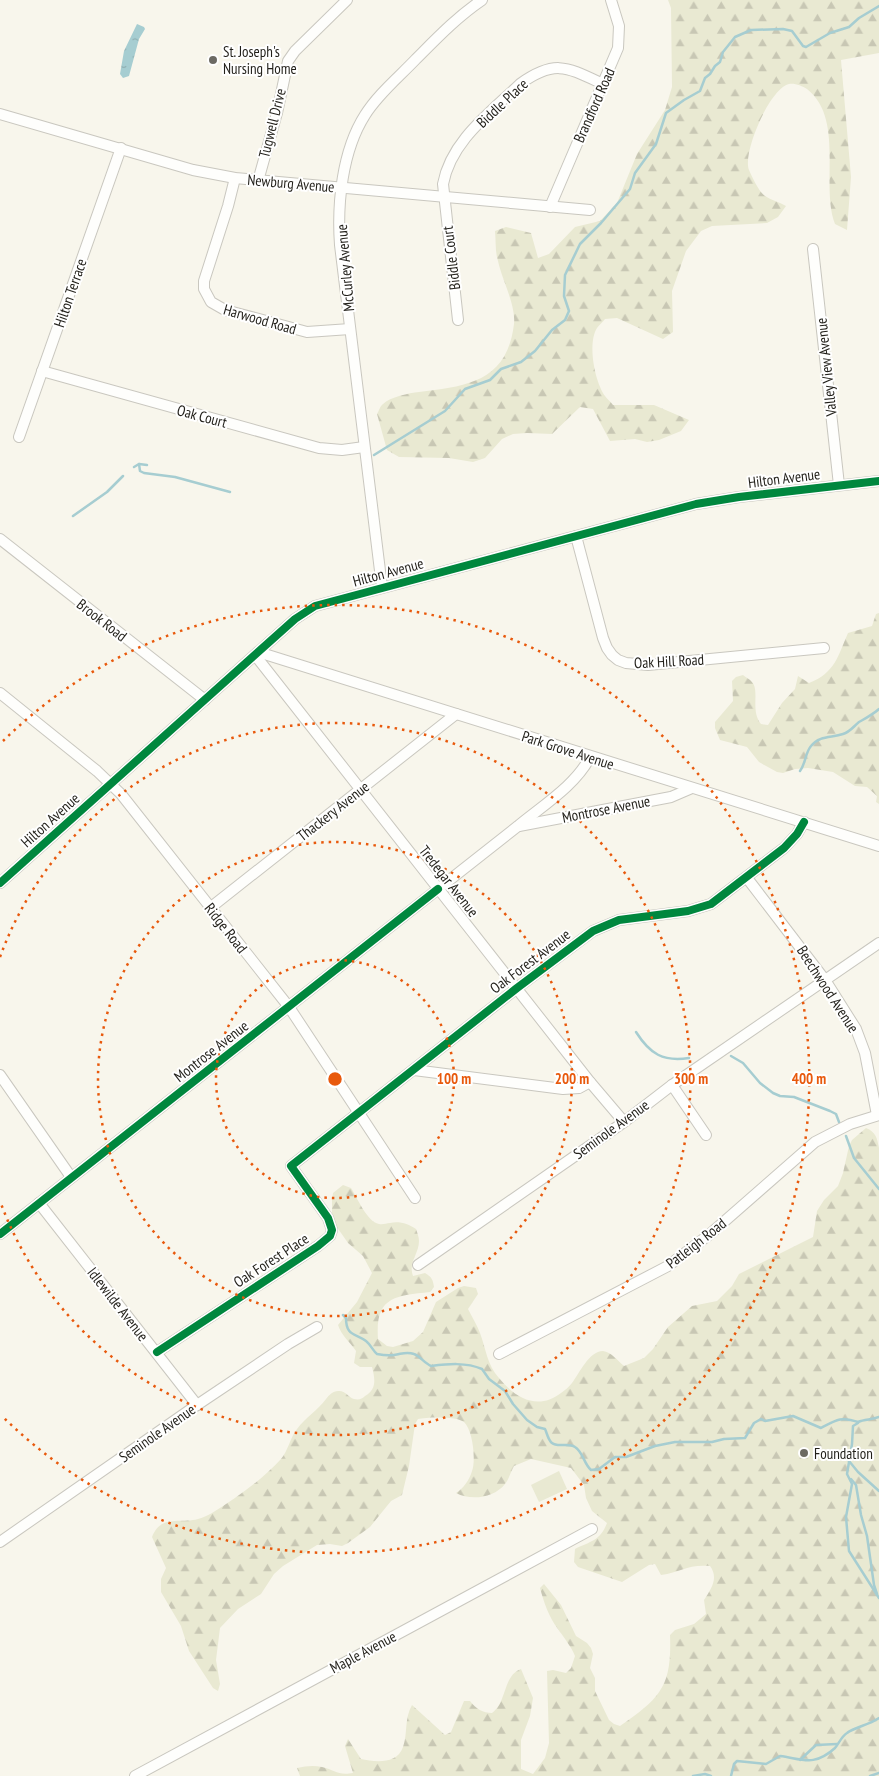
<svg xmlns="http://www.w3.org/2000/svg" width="879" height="1776" font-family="'PT Sans Narrow',sans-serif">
  <defs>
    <pattern id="forest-firs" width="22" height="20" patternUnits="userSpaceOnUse" patternTransform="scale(1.25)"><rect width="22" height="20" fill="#e9e9d2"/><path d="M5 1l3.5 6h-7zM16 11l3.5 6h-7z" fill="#c8c7b4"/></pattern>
    <pattern id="water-ripples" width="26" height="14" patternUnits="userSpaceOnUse" patternTransform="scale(1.25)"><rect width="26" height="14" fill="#a6cdd1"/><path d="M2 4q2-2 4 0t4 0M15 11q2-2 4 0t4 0" fill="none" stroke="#8fb0b3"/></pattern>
  </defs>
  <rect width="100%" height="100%" fill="#f8f6ec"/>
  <g fill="url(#forest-firs)">
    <path d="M668,0H879V53L841,60L851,177L847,230L835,224C820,185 845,119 807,89C802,86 795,83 789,84C770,88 742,153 749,170C752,177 759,192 765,196C771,200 779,202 786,206L778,217L767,223L712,226L701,231L686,251L672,291L673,332L663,339L617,318L605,319C603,322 599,325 597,328C587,344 595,382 605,396C607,399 611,402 613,405H654L689,420L681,431L659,440L647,442L635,439L610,441L593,409L580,407L552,434L527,433L513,434L502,439L485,458L473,462L449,458L399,457L387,450L377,414C379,411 380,406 383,404C390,397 409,393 419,392C467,386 507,382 514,324C516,305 502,280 498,261C495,252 496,241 495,231L506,227L531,233L538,258L549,254L575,227L600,221L617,203L637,154L665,110L672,87L671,8Z"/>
    <path d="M879,613V804L876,802L877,796L867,787L855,786L833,772L808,768L795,769L783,773L777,772L759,762L747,747L720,740L715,728V722L733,701L732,681L736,677L743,675C745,677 750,679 752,682C760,691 750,711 761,724L768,725L782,703L795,689L798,676L809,683C835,673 838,656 848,633L872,626L876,614Z"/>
    <path d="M866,1128C876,1132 877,1138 879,1148V1776H300L297,1768C306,1766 313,1765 322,1767C335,1770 338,1776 353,1773L345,1746L348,1739L361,1759C374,1762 397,1765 403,1747C408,1733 404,1719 412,1705L445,1735L451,1732L464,1701H470C476,1709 483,1713 492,1713C507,1703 503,1675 521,1669L533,1698L530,1716L521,1740V1769L533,1774L545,1758L549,1743L547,1671L553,1670L566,1673L571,1668L575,1656C571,1646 564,1638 558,1629C549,1617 544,1603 540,1588L544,1584L561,1605L576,1636L587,1643L591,1648L593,1654L590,1668L595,1678V1691L609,1720L614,1724L620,1726C661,1698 672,1686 670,1635L675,1630L694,1624L706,1614L704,1600C711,1589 719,1578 710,1566C688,1564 681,1572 661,1575L655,1564L649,1565L622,1582L578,1567L574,1562L575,1549C591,1541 600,1541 607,1523L592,1511L586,1498L584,1485L571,1468L531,1459L514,1466C511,1471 509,1479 505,1484C494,1498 471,1501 456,1493C463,1489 470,1479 472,1471C476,1461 473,1430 464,1422C457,1416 427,1417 418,1419L415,1424L409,1466L402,1495L391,1501L370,1527L348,1543L342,1546L330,1544L317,1545L283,1566L274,1574L261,1594L238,1609L220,1628L216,1660L220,1684L218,1691L213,1688L189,1651L181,1626L161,1592V1579L166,1568L152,1537C161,1514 180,1524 198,1519C202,1518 208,1515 212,1513C236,1498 262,1480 281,1459C288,1451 290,1438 297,1429C305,1418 318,1410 326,1399C329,1395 333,1391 338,1391C345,1390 348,1397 354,1399C359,1400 362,1399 365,1396C377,1389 375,1379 372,1367H360L354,1363L356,1351C350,1342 341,1335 338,1325L357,1302L372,1273L363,1256L348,1243L332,1220V1199L333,1193L343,1185L351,1188C357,1197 367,1222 379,1224C383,1225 386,1223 390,1223C400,1221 408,1224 416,1229C417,1232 419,1237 419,1241C419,1254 408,1262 413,1276L425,1273C432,1277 433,1280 434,1287L430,1292C394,1296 375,1297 378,1339L387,1346L393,1347L413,1341L423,1332L436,1302L458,1288L464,1286L476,1288L478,1294L468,1309C472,1317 477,1325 480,1333C486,1349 487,1365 499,1378C515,1398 538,1411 561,1393C565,1390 569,1387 572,1383C579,1374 589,1351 603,1351C611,1352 618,1361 624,1366L644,1358L653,1349L668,1327L692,1306L717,1301L732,1286L739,1274L813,1237L817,1211L824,1200L838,1186L843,1173L849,1146L852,1140Z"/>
  </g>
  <path fill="#e9e9d2" d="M559,1471L567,1489L539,1502L531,1485Z"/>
  <path fill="url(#water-ripples)" d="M137,24L144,27L145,29L139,39L129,76L123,78L120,74L124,51Z"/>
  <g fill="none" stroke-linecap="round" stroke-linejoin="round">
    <g stroke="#a6cdd1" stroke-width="2.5">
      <path d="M374,455L445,411L465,389L490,380L501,369L521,362L535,351L552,330L565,320L569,311L564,296L565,275L580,244L601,223L630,189L635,173L656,144L666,113L684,100L700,91L705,78L710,74L715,66L720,62L723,52L735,37L751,30L783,29L792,31L803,46L806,47L830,33L849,27L859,18L879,6"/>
      <path d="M139,464L140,471L144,473L175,477L230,492"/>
      <path d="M134,467L139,464L147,465"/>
      <path d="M73,516L107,492L123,476"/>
      <path d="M800,771C806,763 805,753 811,746C820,735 831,738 843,734C850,732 854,726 859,722C866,718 872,715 879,709"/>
      <path d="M636,1032C650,1054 663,1062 689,1058"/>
      <path d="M731,1056L743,1063L760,1083L773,1093L780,1096L794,1097L830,1111L836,1114L839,1122"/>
      <path d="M846,1136L854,1158L879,1189"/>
      <path d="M343,1315L346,1318C346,1336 355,1333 366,1341C371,1345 373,1351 377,1354C382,1355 388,1356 394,1355C402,1354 406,1351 414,1354C420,1356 424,1363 431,1366C448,1364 466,1362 482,1369L489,1379L505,1391L513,1404L527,1420L537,1427L545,1429C547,1433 548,1440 552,1443C558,1448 568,1442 575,1447C583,1452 584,1464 591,1470L599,1469L615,1457H626L655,1446L675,1442H712L724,1439L745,1438L754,1423L761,1419L765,1421L793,1416L821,1428C836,1420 841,1416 858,1422C865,1419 872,1420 879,1417"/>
      <path d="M858,1423L853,1426L852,1444L847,1474L852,1484L846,1517L849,1551L879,1598"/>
      <path d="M849,1461L858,1472L879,1491"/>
      <path d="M851,1479L856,1485L861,1515L867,1536L874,1585L877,1594"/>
      <path d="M800,1760L816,1745L837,1744"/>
      <path d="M693,1776L705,1774L711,1776"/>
      <path d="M731,1776L734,1764L737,1761L766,1764L780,1756C803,1759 814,1767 835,1748C839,1743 842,1736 847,1733C855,1727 869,1725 879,1718"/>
      <path d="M870,1776L879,1773"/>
    </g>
    <defs>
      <g id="street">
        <path d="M0,114L193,170L235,178L590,210"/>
        <path d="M235,178L228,206L204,281V289L211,302L225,310L307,332L350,329"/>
        <path d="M258,181L277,113L288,61L295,51L347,0"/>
        <path d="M550,207L618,48L619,26L611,0"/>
        <path d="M813,249L839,485"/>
        <path d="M458,320L443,184C451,141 490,113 520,84C555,59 567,67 603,84"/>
        <path d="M42,371L319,448L342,450L364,447"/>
        <path d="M19,437L121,148"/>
        <path d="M576,536L603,638L607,648L612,655L618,660L626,663L648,665L824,648"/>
        <path d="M0,539L205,700"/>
        <path d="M382,587L340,245C337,204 342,151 365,115C378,94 399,77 416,59C437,38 457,17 482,0"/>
        <path d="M258,652L879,846"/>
        <path d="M255,655L590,1082L624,1122"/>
        <path d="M0,693L97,771L121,794L289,1007L415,1198"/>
        <path d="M519,826L671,797L692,788"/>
        <path d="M747,878L825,980L856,1029L865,1053L877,1115"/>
        <path d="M0,883L295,619L315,606L696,504L739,497L879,481"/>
        <path d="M210,908L456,714"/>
        <path d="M414,1070L563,1089L579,1088L590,1082"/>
        <path d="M0,1075L71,1177"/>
        <path d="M672,1085L706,1135"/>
        <path d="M39,1203L197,1405"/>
        <path d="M0,1234L518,826C542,806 576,785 590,757"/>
        <path d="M418,1265L624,1122L672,1085L879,943"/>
        <path d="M157,1352L318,1246L330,1236L332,1230L328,1218L291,1166L517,988L593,931L619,920L688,911L711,904L784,848L797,834L804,822"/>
        <path d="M499,1354L668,1266L710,1234L815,1142L850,1124L879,1115"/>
        <path d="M0,1542L197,1405L288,1344L317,1327"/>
        <path d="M135,1776L592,1529"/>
      </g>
    </defs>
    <use href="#street" stroke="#c9c7bf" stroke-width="12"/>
    <use href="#street" stroke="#fefefc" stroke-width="10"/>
    <defs>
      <g id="cycleway">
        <path d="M0,883L295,619L315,606L696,504L739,497L879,481"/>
        <path d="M0,1234L438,889"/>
        <path d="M157,1352L318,1246L330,1236L332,1230L328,1218L291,1166L517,988L593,931L619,920L688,911L711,904L784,848L797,834L804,822"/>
      </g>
    </defs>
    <use href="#cycleway" stroke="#fff" stroke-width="11"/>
    <use href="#cycleway" stroke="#00873e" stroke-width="8"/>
  </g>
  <g fill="none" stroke="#e8590c" stroke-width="2.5" stroke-dasharray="2.5 5">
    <circle cx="335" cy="1079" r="119"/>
    <circle cx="335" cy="1079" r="237"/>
    <path d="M0 957A356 356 0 1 1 0 1201"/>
    <path d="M3 741A474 474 0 1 1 3 1417"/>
  </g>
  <g fill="#6c6a63" stroke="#fff" stroke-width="2">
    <circle cx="213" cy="60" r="5"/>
    <circle cx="804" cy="1453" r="5"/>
  </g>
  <g text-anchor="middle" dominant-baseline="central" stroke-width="4" stroke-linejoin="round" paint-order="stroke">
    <g font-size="15" fill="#211f19" stroke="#fff" text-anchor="start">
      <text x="223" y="51">St. Joseph's<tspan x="223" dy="17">Nursing Home</tspan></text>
      <text x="814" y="1453">Foundation</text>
    </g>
    <g font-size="15" fill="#211f19" stroke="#fff">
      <text transform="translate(502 103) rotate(-43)">Biddle Place</text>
      <text transform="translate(594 105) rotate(-66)">Brandford Road</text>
      <text transform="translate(272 123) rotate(-76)">Tugwell Drive</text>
      <text transform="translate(291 183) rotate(5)">Newburg Avenue</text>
      <text transform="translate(451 258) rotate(-97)">Biddle Court</text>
      <text transform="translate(345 268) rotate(-95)">McCurley Avenue</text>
      <text transform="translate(70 293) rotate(-71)">Hilton Terrace</text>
      <text transform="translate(260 319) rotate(16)">Harwood Road</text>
      <text transform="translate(826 367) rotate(-96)">Valley View Avenue</text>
      <text transform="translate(202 416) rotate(15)">Oak Court</text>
      <text transform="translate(784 478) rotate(-7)">Hilton Avenue</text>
      <text transform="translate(388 572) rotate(-15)">Hilton Avenue</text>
      <text transform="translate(102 620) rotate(38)">Brook Road</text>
      <text transform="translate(669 661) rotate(-3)">Oak Hill Road</text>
      <text transform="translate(568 750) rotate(18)">Park Grove Avenue</text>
      <text transform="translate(606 809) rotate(-11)">Montrose Avenue</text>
      <text transform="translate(333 811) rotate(-38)">Thackery Avenue</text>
      <text transform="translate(50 820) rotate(-42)">Hilton Avenue</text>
      <text transform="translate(449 881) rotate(52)">Tredegar Avenue</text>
      <text transform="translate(226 928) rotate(52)">Ridge Road</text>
      <text transform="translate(530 961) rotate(-37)">Oak Forest Avenue</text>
      <text transform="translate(828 989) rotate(57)">Beechwood Avenue</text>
      <text transform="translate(211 1051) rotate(-38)">Montrose Avenue</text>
      <text transform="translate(611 1129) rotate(-36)">Seminole Avenue</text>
      <text transform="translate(696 1243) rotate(-38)">Patleigh Road</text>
      <text transform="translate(271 1260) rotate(-33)">Oak Forest Place</text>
      <text transform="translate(118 1304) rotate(52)">Idlewilde Avenue</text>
      <text transform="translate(157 1433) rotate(-35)">Seminole Avenue</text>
      <text transform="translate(363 1652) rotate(-28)">Maple Avenue</text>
    </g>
  </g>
  <circle cx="335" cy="1079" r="8" fill="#e8590c" stroke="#fff" stroke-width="2.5"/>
  <g font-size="15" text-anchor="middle" font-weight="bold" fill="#e8590c" stroke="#fff" stroke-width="4" stroke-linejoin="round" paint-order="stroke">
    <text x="454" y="1084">100 m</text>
    <text x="572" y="1084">200 m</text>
    <text x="691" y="1084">300 m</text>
    <text x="809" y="1084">400 m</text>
  </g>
</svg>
